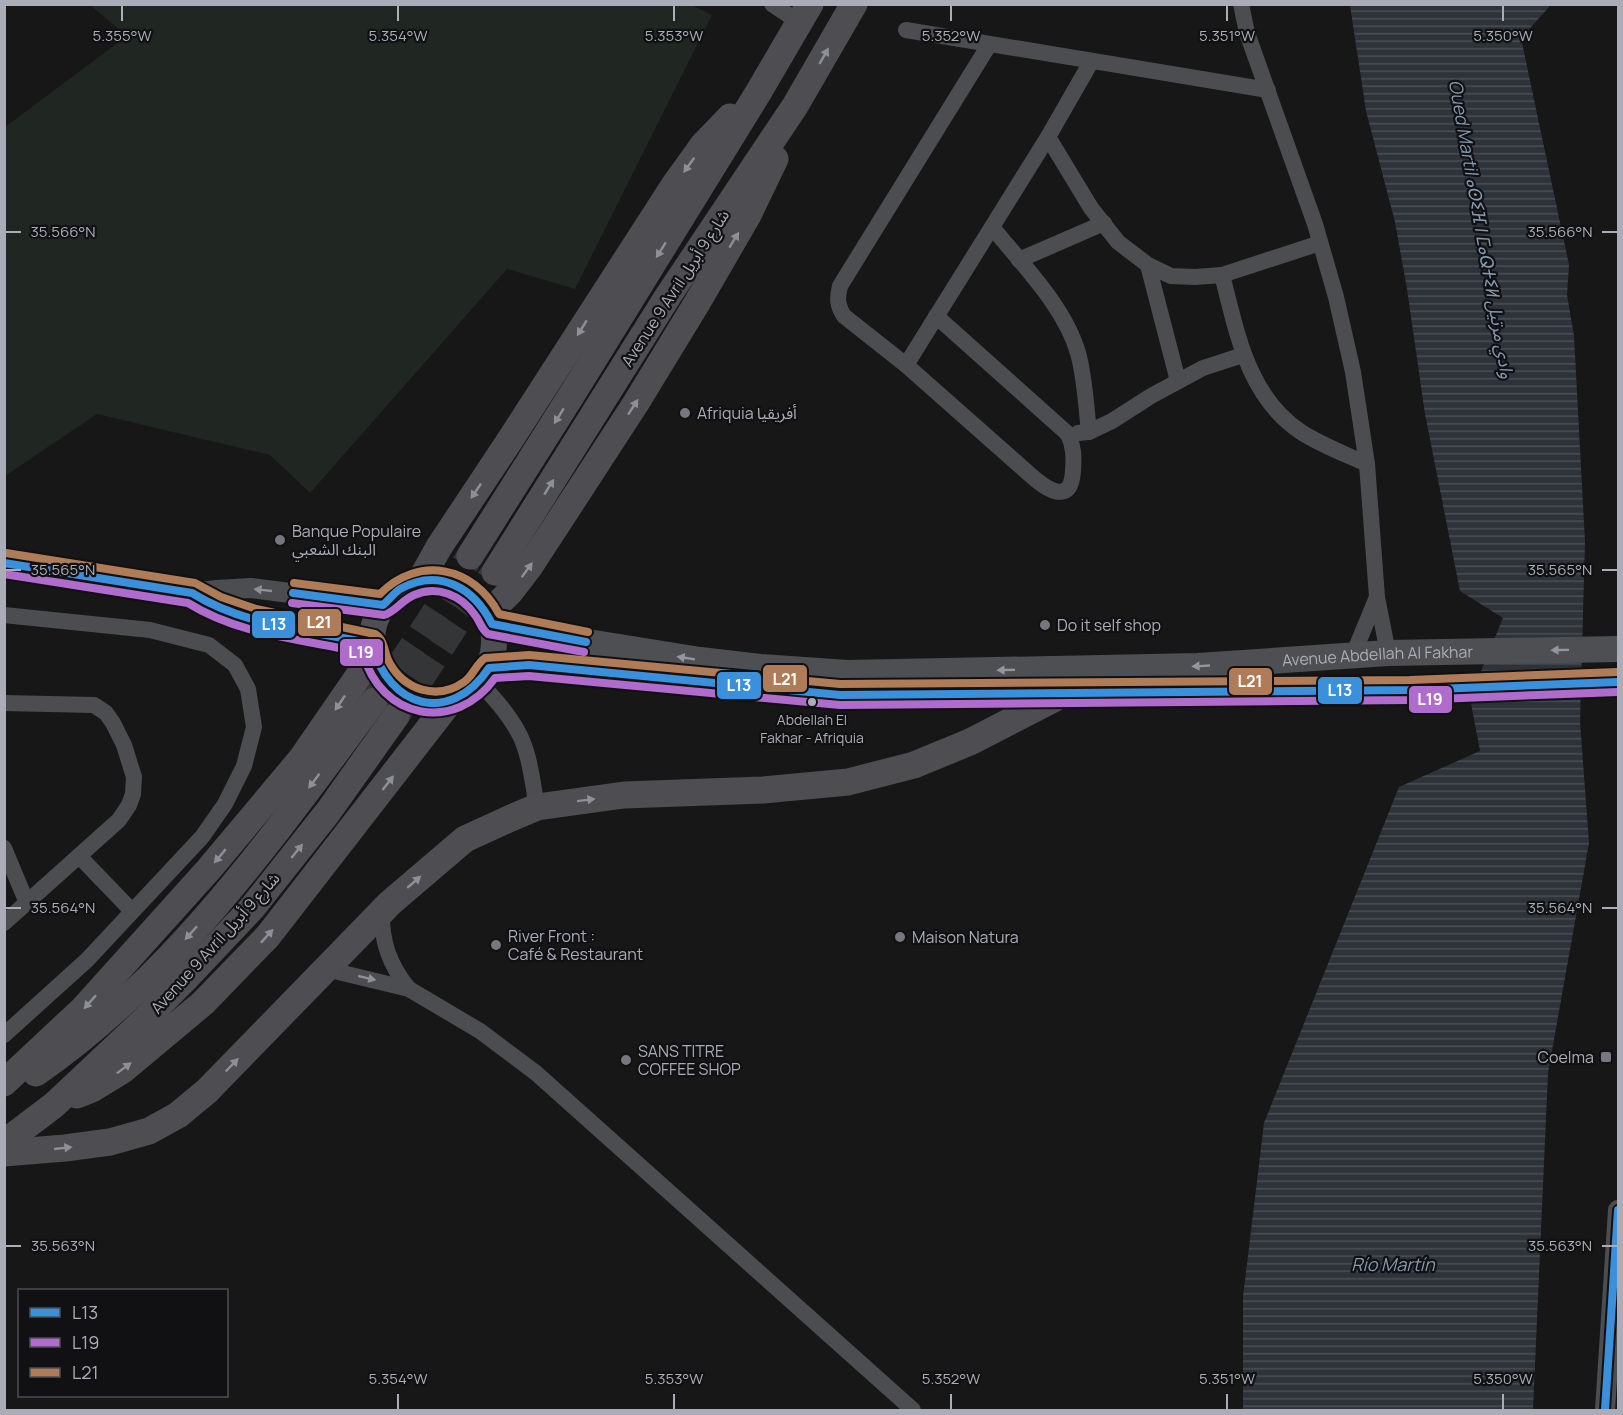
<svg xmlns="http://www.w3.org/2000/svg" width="1623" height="1415" font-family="Manrope,'Noto Sans Arabic','Noto Sans Tifinagh',sans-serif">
  <defs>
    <pattern id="water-rules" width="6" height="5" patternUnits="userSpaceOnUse" patternTransform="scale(1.5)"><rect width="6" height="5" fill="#2e333a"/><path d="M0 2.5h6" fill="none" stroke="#4a4e54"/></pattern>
  </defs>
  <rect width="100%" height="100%" fill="#171717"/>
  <path fill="#202621" d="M690,4L712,15L575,289L507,269L310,493L270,455L97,414L5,476V127L127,36L90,5Z"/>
  <path fill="url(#water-rules)" d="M1350,5H1549V7L1521,38L1569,265L1567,295L1574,336L1585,542L1580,722L1589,843L1548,1073L1533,1410H1243V1297L1264,1123L1399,787L1480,751L1470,698L1503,618L1460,591L1425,414L1407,289L1395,222L1366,111Z"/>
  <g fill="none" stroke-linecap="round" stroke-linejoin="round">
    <g stroke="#343537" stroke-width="27" stroke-dasharray="27 14" stroke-linecap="butt">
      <path d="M374,701C409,654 440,606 470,556"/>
      <path d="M396,716L460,618L495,572"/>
    </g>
    <g stroke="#4c4d50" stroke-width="16">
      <path d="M772,4L799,22"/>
      <path d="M1241,4L1247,33L1315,224L1336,297L1353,372L1367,464L1377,597L1388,653"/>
      <path d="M906,30L1268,90"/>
      <path d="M1048,137L1091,208L1118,242L1148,265L1171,276L1195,277L1222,275L1320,243"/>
      <path d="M992,227C1022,264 1065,307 1078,353C1085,378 1086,406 1089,432"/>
      <path d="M1019,260L1104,223"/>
      <path d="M1148,265L1178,381"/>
      <path d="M1222,275C1237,332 1247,396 1301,432C1321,445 1345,454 1367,464"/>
      <path d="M936,316L1068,434C1074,447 1074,457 1073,471C1071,502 1052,493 1035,479L906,365L844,316C837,305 837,298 840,286L989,45"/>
      <path d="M906,365L1048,137L1091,62"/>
      <path d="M1078,433L1089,432L1112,421L1151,396L1203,368L1243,355"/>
      <path d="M4,615L150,630L209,645L235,665L248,689L254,727L244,766L225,804L202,837L87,960L4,1035"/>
      <path d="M1353,655L1377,597"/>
      <path d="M479,682C493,697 507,712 517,730C530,752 532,781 537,807"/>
      <path d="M4,703L94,705L106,713L113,723L124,745L134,777L133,794L129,805L119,820L4,923"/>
      <path d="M4,848L27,903"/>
      <path d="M79,856L132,911"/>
      <path d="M382,912C381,942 390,966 409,989"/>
      <path d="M326,969L409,989L480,1031L536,1073L913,1410"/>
    </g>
    <g stroke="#4c4d50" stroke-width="20">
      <path d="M4,563L192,593C200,598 208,603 217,607C261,627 323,631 372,644"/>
      <path d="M192,593L217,590L251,588L383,605"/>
      <path d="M1605,1410L1618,1210"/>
    </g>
    <g stroke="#4e4f52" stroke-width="26">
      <circle cx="433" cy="641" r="61"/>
      <path id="s1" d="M492,624L516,626L551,636L700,660L760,667L847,673L1198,666L1388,653L1618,649"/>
      <path d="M489,668L529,665L840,695L1410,690L1618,682"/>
    </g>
    <g stroke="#4e4e52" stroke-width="27">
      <path d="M470,556L571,396L758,93L810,4"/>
      <path d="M495,572L668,296L795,106L854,4"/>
      <path d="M420,581L439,547L510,440L675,184L703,145L730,117"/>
      <path d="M488,614L510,592L530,566L636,403L697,303L748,215L775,159"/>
      <path d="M36,1073C176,976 274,835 374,701"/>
      <path d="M4,1083L83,1009L209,869L302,758L373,655"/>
      <path d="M77,1095L92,1089L123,1070L203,1003L268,936L451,700"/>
      <path d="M4,1143L54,1105L138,1026L185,979L252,908L328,812L396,716"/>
      <path d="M4,1153L65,1148L110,1142L149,1131L178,1115L207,1091L390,903L465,839L511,818L537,807L624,795L763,790L848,782L914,765L970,742L1063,694"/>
    </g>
    <defs>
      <g id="bus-1">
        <path d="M4,563L192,593C246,627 311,630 372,644C388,708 450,726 489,668L529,665L840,695L1410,690L1618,682"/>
        <path d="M293,593L383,605C389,600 394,593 400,589C439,567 474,588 492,624L586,642"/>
        <path d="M1605,1410L1618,1210"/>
      </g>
      <g id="bus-2">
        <path d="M4,574L188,603C241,636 304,639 363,653C380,719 455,734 495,678L529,676L840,705L1410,700L1618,692"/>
        <path d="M292,603L384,615C395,612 402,600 414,595C437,585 461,595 475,615C480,621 481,629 488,634L584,652"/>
      </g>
      <g id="bus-3">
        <path d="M6,553L195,583L221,597L256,609L375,634C385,640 384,653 389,662C404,690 437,701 464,682C473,676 476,664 485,658L529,655L840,684L1410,680L1618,672"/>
        <path d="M294,583L380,594C418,555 474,566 499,614L588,632"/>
      </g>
    </defs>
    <use href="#bus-1" stroke="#111113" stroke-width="12"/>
    <use href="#bus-2" stroke="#111113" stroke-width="12"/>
    <use href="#bus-3" stroke="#111113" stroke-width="12"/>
    <use href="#bus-1" stroke="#3a90db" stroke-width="8"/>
    <use href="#bus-2" stroke="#b06ccc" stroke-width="8"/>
    <use href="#bus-3" stroke="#b07c57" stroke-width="8"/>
  </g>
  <defs><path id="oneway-solid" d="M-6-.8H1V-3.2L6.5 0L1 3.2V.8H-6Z" transform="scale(1.5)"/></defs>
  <g fill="#8e9099">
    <use href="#oneway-solid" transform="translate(824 56) rotate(-60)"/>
    <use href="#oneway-solid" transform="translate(689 165) rotate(126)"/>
    <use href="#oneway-solid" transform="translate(734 240) rotate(-59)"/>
    <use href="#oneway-solid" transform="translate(661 250) rotate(122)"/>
    <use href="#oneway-solid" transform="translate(582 328) rotate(122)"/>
    <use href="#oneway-solid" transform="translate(633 407) rotate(-57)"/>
    <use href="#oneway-solid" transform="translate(559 416) rotate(122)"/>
    <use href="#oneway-solid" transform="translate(549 487) rotate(-58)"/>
    <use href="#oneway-solid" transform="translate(476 491) rotate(124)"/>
    <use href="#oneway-solid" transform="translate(527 570) rotate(-54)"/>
    <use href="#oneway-solid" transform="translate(340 703) rotate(124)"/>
    <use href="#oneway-solid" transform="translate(314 781) rotate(127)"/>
    <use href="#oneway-solid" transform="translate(388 783) rotate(-52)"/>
    <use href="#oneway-solid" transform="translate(586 800) rotate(-7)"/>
    <use href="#oneway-solid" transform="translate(297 851) rotate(-51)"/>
    <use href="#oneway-solid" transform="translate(220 856) rotate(130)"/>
    <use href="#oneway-solid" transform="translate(414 882) rotate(-41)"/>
    <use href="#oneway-solid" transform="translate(191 933) rotate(132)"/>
    <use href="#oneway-solid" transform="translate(267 936) rotate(-48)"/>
    <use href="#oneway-solid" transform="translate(90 1002) rotate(132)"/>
    <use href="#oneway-solid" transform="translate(232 1065) rotate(-46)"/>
    <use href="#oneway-solid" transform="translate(124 1068) rotate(-37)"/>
    <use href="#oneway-solid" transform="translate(63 1148) rotate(-6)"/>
  </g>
  <g fill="#8e9098">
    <use href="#oneway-solid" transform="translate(263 590) rotate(-174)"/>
    <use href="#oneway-solid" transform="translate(367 978) rotate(13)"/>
  </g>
  <g fill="#93969e">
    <use href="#oneway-solid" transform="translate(1560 650) rotate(179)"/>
    <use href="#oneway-solid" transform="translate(686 658) rotate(-171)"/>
    <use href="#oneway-solid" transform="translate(1201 666) rotate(177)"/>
    <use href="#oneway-solid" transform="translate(1006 670) rotate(179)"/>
  </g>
  <path fill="none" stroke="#aaadb7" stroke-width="2" d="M122,6V21M398,6V21M674,6V21M951,6V21M1227,6V21M1503,6V21M6,232H21M1602,232H1617M6,570H21M1602,570H1617M6,908H21M1602,908H1617M6,1246H21M1602,1246H1617M398,1394V1409M674,1394V1409M951,1394V1409M1227,1394V1409M1503,1394V1409"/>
  <g fill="#77787f" stroke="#111113" stroke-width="2">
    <circle cx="685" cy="413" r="6"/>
    <circle cx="280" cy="540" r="6"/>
    <circle cx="1045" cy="625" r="6"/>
    <circle cx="900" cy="937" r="6"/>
    <circle cx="496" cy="945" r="6"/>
    <rect x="1600" y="1051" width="12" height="12" rx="3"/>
    <circle cx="626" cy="1060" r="6"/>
  </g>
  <circle fill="#aaadb7" stroke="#111113" stroke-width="2" cx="812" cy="702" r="5"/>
  <g text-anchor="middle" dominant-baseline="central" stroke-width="4.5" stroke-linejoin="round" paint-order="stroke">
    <g font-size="14" fill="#aaadb7" stroke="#111113">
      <text x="812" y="719">Abdellah El<tspan x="812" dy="18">Fakhar - Afriquia</tspan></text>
    </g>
    <g font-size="16" fill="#aaadb7" stroke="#111113">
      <text transform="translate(675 288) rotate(-57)">Avenue 9 Avril شارع 9 أبريل</text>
      <text stroke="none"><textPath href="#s1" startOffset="890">Avenue Abdellah Al Fakhar</textPath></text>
      <text transform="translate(215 943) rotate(-48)">Avenue 9 Avril شارع 9 أبريل</text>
    </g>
    <g font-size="16" fill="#aaadb7" stroke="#111113" text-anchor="start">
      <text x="697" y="413">Afriquia أفريقيا</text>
      <text x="292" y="531">Banque Populaire<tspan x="292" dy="18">البنك الشعبي</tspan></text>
      <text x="1057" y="625">Do it self shop</text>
      <text x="508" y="936">River Front :<tspan x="508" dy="18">Café &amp; Restaurant</tspan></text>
      <text x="912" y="937">Maison Natura</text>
      <text x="638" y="1051">SANS TITRE<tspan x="638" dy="18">COFFEE SHOP</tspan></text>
      <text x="1594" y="1057" text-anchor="end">Coelma</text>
    </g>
    <g font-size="18" font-style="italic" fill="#8498af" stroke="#111113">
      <text transform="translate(1482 229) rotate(80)">Oued Martil ⴰⵙⵉⴼ ⵏ ⵎⴰⵕⵜⵉⵍ وادي مرتيل</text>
      <text x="1393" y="1264">Río Martín</text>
    </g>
  </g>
  <g font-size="15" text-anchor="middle" fill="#aaadb7" stroke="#111113" stroke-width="4.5" stroke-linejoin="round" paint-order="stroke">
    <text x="122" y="41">5.355°W</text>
    <text x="398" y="41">5.354°W</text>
    <text x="674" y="41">5.353°W</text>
    <text x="951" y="41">5.352°W</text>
    <text x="1227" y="41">5.351°W</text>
    <text x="1503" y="41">5.350°W</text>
    <text x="63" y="237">35.566°N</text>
    <text x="1560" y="237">35.566°N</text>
    <text x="63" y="575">35.565°N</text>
    <text x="1560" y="575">35.565°N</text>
    <text x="63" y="913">35.564°N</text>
    <text x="1560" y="913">35.564°N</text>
    <text x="63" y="1251">35.563°N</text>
    <text x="1560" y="1251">35.563°N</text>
    <text x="398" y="1384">5.354°W</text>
    <text x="674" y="1384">5.353°W</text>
    <text x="951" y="1384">5.352°W</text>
    <text x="1227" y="1384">5.351°W</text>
    <text x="1503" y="1384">5.350°W</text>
  </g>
  <g stroke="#111113" stroke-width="2">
    <rect x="297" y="608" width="45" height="29" rx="6" fill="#b07c57"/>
    <rect x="251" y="610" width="45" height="29" rx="6" fill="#3a90db"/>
    <rect x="339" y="638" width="45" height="29" rx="6" fill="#b06ccc"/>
    <rect x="762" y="664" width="46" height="29" rx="6" fill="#b07c57"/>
    <rect x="1228" y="667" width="45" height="29" rx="6" fill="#b07c57"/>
    <rect x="716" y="671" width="46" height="29" rx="6" fill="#3a90db"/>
    <rect x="1317" y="676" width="46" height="29" rx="6" fill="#3a90db"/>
    <rect x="1408" y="685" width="45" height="29" rx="6" fill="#b06ccc"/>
  </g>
  <g font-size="16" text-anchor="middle" font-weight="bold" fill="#fff">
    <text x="319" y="628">L21</text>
    <text x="274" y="630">L13</text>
    <text x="361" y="658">L19</text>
    <text x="785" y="685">L21</text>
    <text x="1250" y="687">L21</text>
    <text x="739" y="691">L13</text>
    <text x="1340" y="696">L13</text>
    <text x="1430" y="705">L19</text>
  </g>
  <rect width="1623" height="1415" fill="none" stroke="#aaadb7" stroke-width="12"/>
  <rect x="18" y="1289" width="210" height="108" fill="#111113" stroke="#4e4f55" stroke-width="1.5"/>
  <rect x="30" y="1308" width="30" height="9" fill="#3a90db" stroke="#4e4f55" stroke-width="1.5"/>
  <text x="72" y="1319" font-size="18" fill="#aaadb7">L13</text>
  <rect x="30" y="1338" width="30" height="9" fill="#b06ccc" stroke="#4e4f55" stroke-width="1.5"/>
  <text x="72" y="1349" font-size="18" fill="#aaadb7">L19</text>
  <rect x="30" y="1368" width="30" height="9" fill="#b07c57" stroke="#4e4f55" stroke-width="1.5"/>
  <text x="72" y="1379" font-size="18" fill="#aaadb7">L21</text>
</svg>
